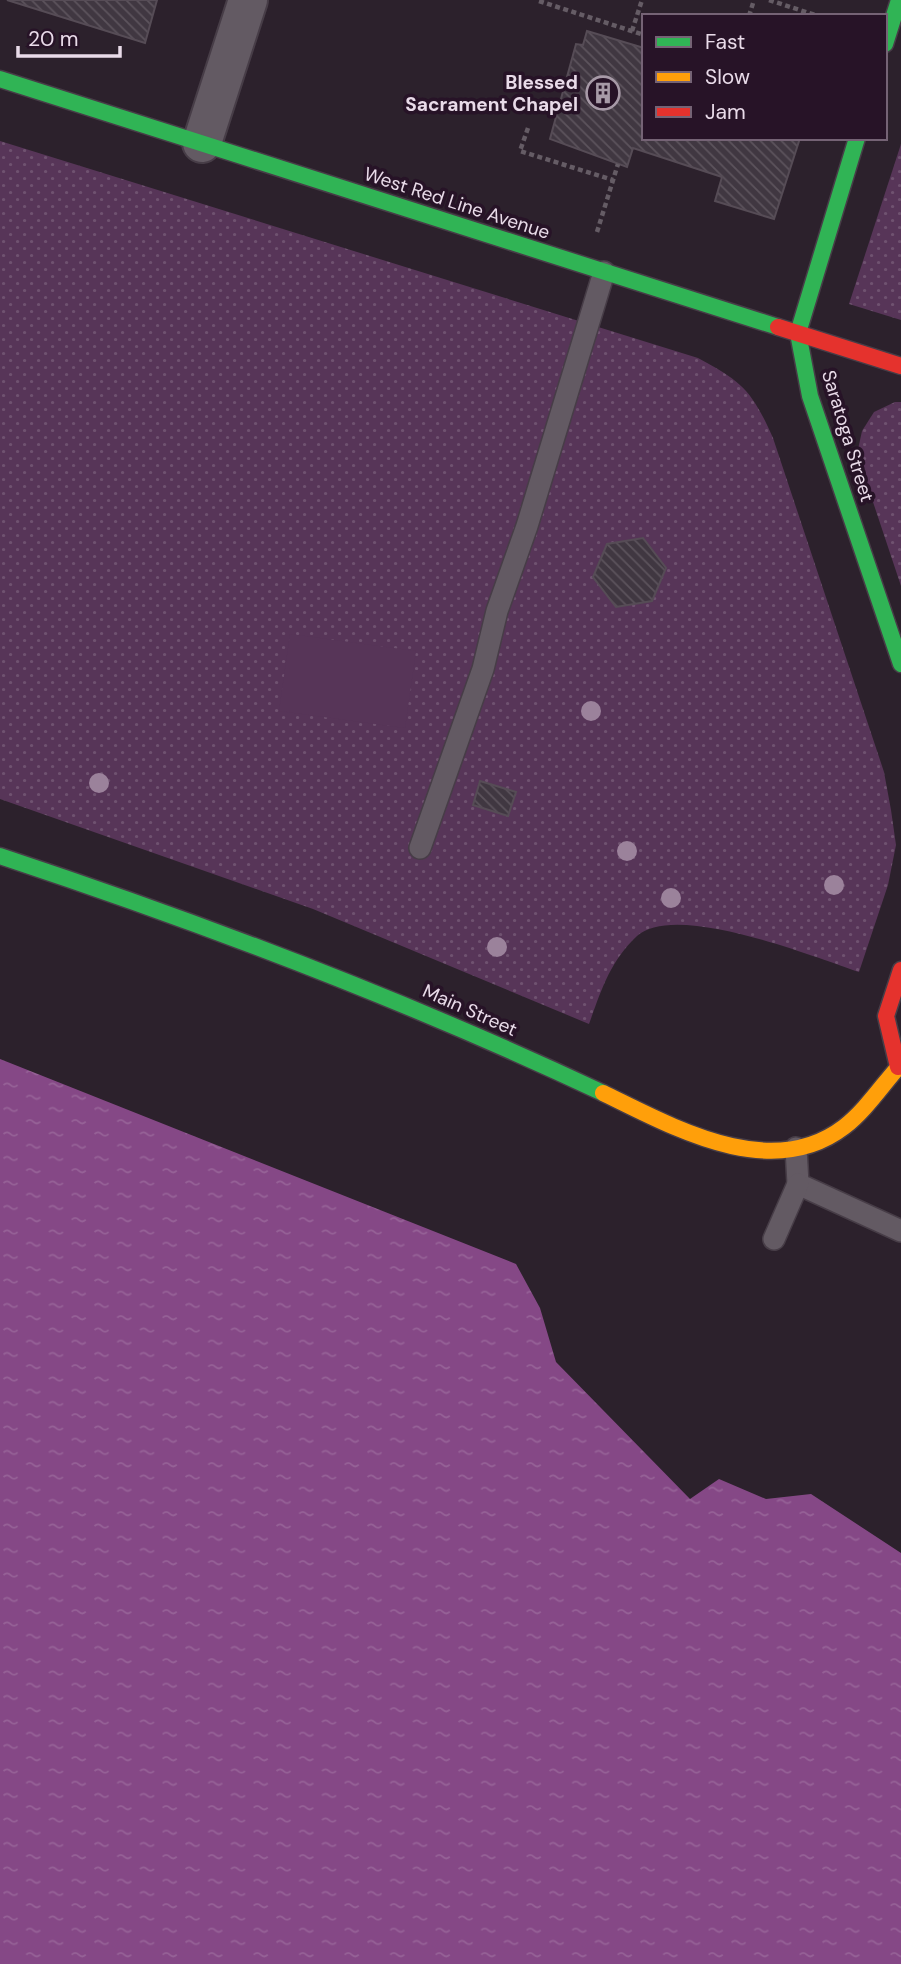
<svg xmlns="http://www.w3.org/2000/svg" width="901" height="1964" font-family="'DM Sans',sans-serif">
  <defs>
    <pattern id="grass-dots" width="8" height="8" patternUnits="userSpaceOnUse" patternTransform="scale(1.75)"><rect width="8" height="8" fill="#573558"/><path d="M2 2h.1M6 6h.1" fill="none" stroke="#6f5270" stroke-width="1.8" stroke-linecap="round"/></pattern>
    <pattern id="water-ripples" width="26" height="14" patternUnits="userSpaceOnUse" patternTransform="scale(1.75)"><rect width="26" height="14" fill="#854886"/><path d="M2 4q2-2 4 0t4 0M15 11q2-2 4 0t4 0" fill="none" stroke="#966297"/></pattern>
    <pattern id="building-back-hatch" width="6" height="6" patternUnits="userSpaceOnUse" patternTransform="scale(1.75)"><rect width="6" height="6" fill="#403741"/><path d="M-1 5l2 2M0 0l6 6M5-1l2 2" fill="none" stroke="#5c535c"/></pattern>
  </defs>
  <rect width="100%" height="100%" fill="#2c212c"/>
  <g fill="url(#grass-dots)">
    <path d="M0,141L698,358C743,382 752,391 773,438L884,772L891,810L896,845L888,885L859,972C814,957 675,901 637,936C610,961 601,991 589,1024L313,909L0,799Z"/>
    <path d="M901,144V320L849,304Z"/>
    <path d="M895,402H901V586L857,454L862,431L874,412Z"/>
  </g>
  <path fill="#573558" d="M290,634L416,651L405,728L279,711Z"/>
  <path fill="url(#water-ripples)" d="M0,1059L516,1264L540,1308L556,1362L690,1499L719,1479L766,1499L811,1494L901,1553V1964H0Z"/>
  <g fill="url(#building-back-hatch)" stroke="#564c56" stroke-width="2">
    <path d="M7,0H157L145,43Z"/>
    <path d="M587,31L644,48V138H800L774,219L715,201L722,177L633,148L627,167L550,139L576,44L583,45Z"/>
    <path d="M643,538L666,568L652,601L616,607L593,577L607,544Z"/>
    <path d="M480,781L516,792L508,816L473,805Z"/>
  </g>
  <g fill="none" stroke-linecap="round" stroke-linejoin="round">
    <defs>
      <g id="lane">
        <path d="M420,848L483,669L497,611L527,526L604,272"/>
        <path d="M796,1148L798,1184L901,1231"/>
        <path d="M774,1239L798,1184"/>
      </g>
      <path id="street" d="M202,143L248,0"/>
      <g id="fast">
        <path d="M885,44L899,0"/>
        <path d="M0,79L778,327"/>
        <path d="M857,138L798,333L810,396L901,664"/>
        <path d="M0,856C205,924 408,1001 603,1093"/>
      </g>
      <path id="slow" d="M603,1093C673,1127 771,1183 844,1127C866,1110 882,1085 901,1064"/>
      <g id="jam">
        <path d="M778,327L901,366"/>
        <path d="M898,1067L886,1016L901,970"/>
      </g>
    </defs>
    <use href="#lane" stroke="#473d47" stroke-width="24"/>
    <use href="#street" stroke="#473d47" stroke-width="42"/>
    <use href="#fast" stroke="#473d47" stroke-width="19"/>
    <use href="#slow" stroke="#473d47" stroke-width="19"/>
    <use href="#jam" stroke="#473d47" stroke-width="19"/>
    <g stroke="#655c65" stroke-width="4.5" stroke-dasharray="5 3.5" stroke-linecap="butt">
      <path d="M769,0L818,16"/>
      <path d="M539,1L644,35"/>
      <path d="M749,16L754,0"/>
      <path d="M632,31L642,0"/>
      <path d="M528,128L520,151L613,180"/>
      <path d="M597,232L618,164"/>
    </g>
    <use href="#lane" stroke="#635a63" stroke-width="21"/>
    <use href="#street" stroke="#635a63" stroke-width="38"/>
    <use href="#fast" stroke="#30b455" stroke-width="16"/>
    <use href="#slow" stroke="#ff9f0a" stroke-width="16"/>
    <use href="#jam" stroke="#e5322d" stroke-width="16"/>
  </g>
  <g fill="#9b829b">
    <circle cx="591" cy="711" r="10"/>
    <circle cx="99" cy="783" r="10"/>
    <circle cx="627" cy="851" r="10"/>
    <circle cx="834" cy="885" r="10"/>
    <circle cx="671" cy="898" r="10"/>
    <circle cx="497" cy="947" r="10"/>
  </g>
  <defs>
    <symbol id="building-ring" viewBox="-11 -11 22 22"><circle r="9.5" fill="#271327" stroke="#a79aa7" stroke-width="1.5"/><path d="M-4-6H4V6H1V3H-1V6H-4ZM-2.5-4.3h1.7v1.8h-1.7ZM.8-4.3h1.7v1.8H.8ZM-2.5-1h1.7V.8h-1.7ZM.8-1h1.7V.8H.8Z" fill="#a79aa7"/></symbol>
  </defs>
  <g fill-rule="evenodd">
    <use href="#building-ring" x="584" y="74" width="38" height="38"/>
  </g>
  <g text-anchor="middle" dominant-baseline="central" stroke-width="7" stroke-linejoin="round" paint-order="stroke">
    <g font-size="19" font-weight="bold" fill="#e9dbe9" stroke="#271327" text-anchor="end">
      <text x="578" y="82">Blessed<tspan x="578" dy="22">Sacrament Chapel</tspan></text>
    </g>
    <g font-size="19" fill="#e9dbe9" stroke="#271327">
      <text transform="translate(457 203) rotate(18)">West Red Line Avenue</text>
      <text transform="translate(848 436) rotate(73)">Saratoga Street</text>
      <text transform="translate(470 1010) rotate(24)">Main Street</text>
    </g>
  </g>
  <rect x="642" y="14" width="245" height="126" fill="#271327" stroke="#756375" stroke-width="2"/>
  <rect x="656" y="37" width="35" height="10" fill="#30b455" stroke="#756375" stroke-width="2"/>
  <text x="705" y="49" font-size="21" fill="#e9dbe9">Fast</text>
  <rect x="656" y="72" width="35" height="10" fill="#ff9f0a" stroke="#756375" stroke-width="2"/>
  <text x="705" y="84" font-size="21" fill="#e9dbe9">Slow</text>
  <rect x="656" y="107" width="35" height="10" fill="#e5322d" stroke="#756375" stroke-width="2"/>
  <text x="705" y="119" font-size="21" fill="#e9dbe9">Jam</text>
  <path d="M18 46v10h102v-10" fill="none" stroke="#e9dbe9" stroke-width="3.5"/>
  <text x="28" y="46" font-size="21" fill="#e9dbe9" stroke="#271327" stroke-width="5" paint-order="stroke">20 m</text>
</svg>
